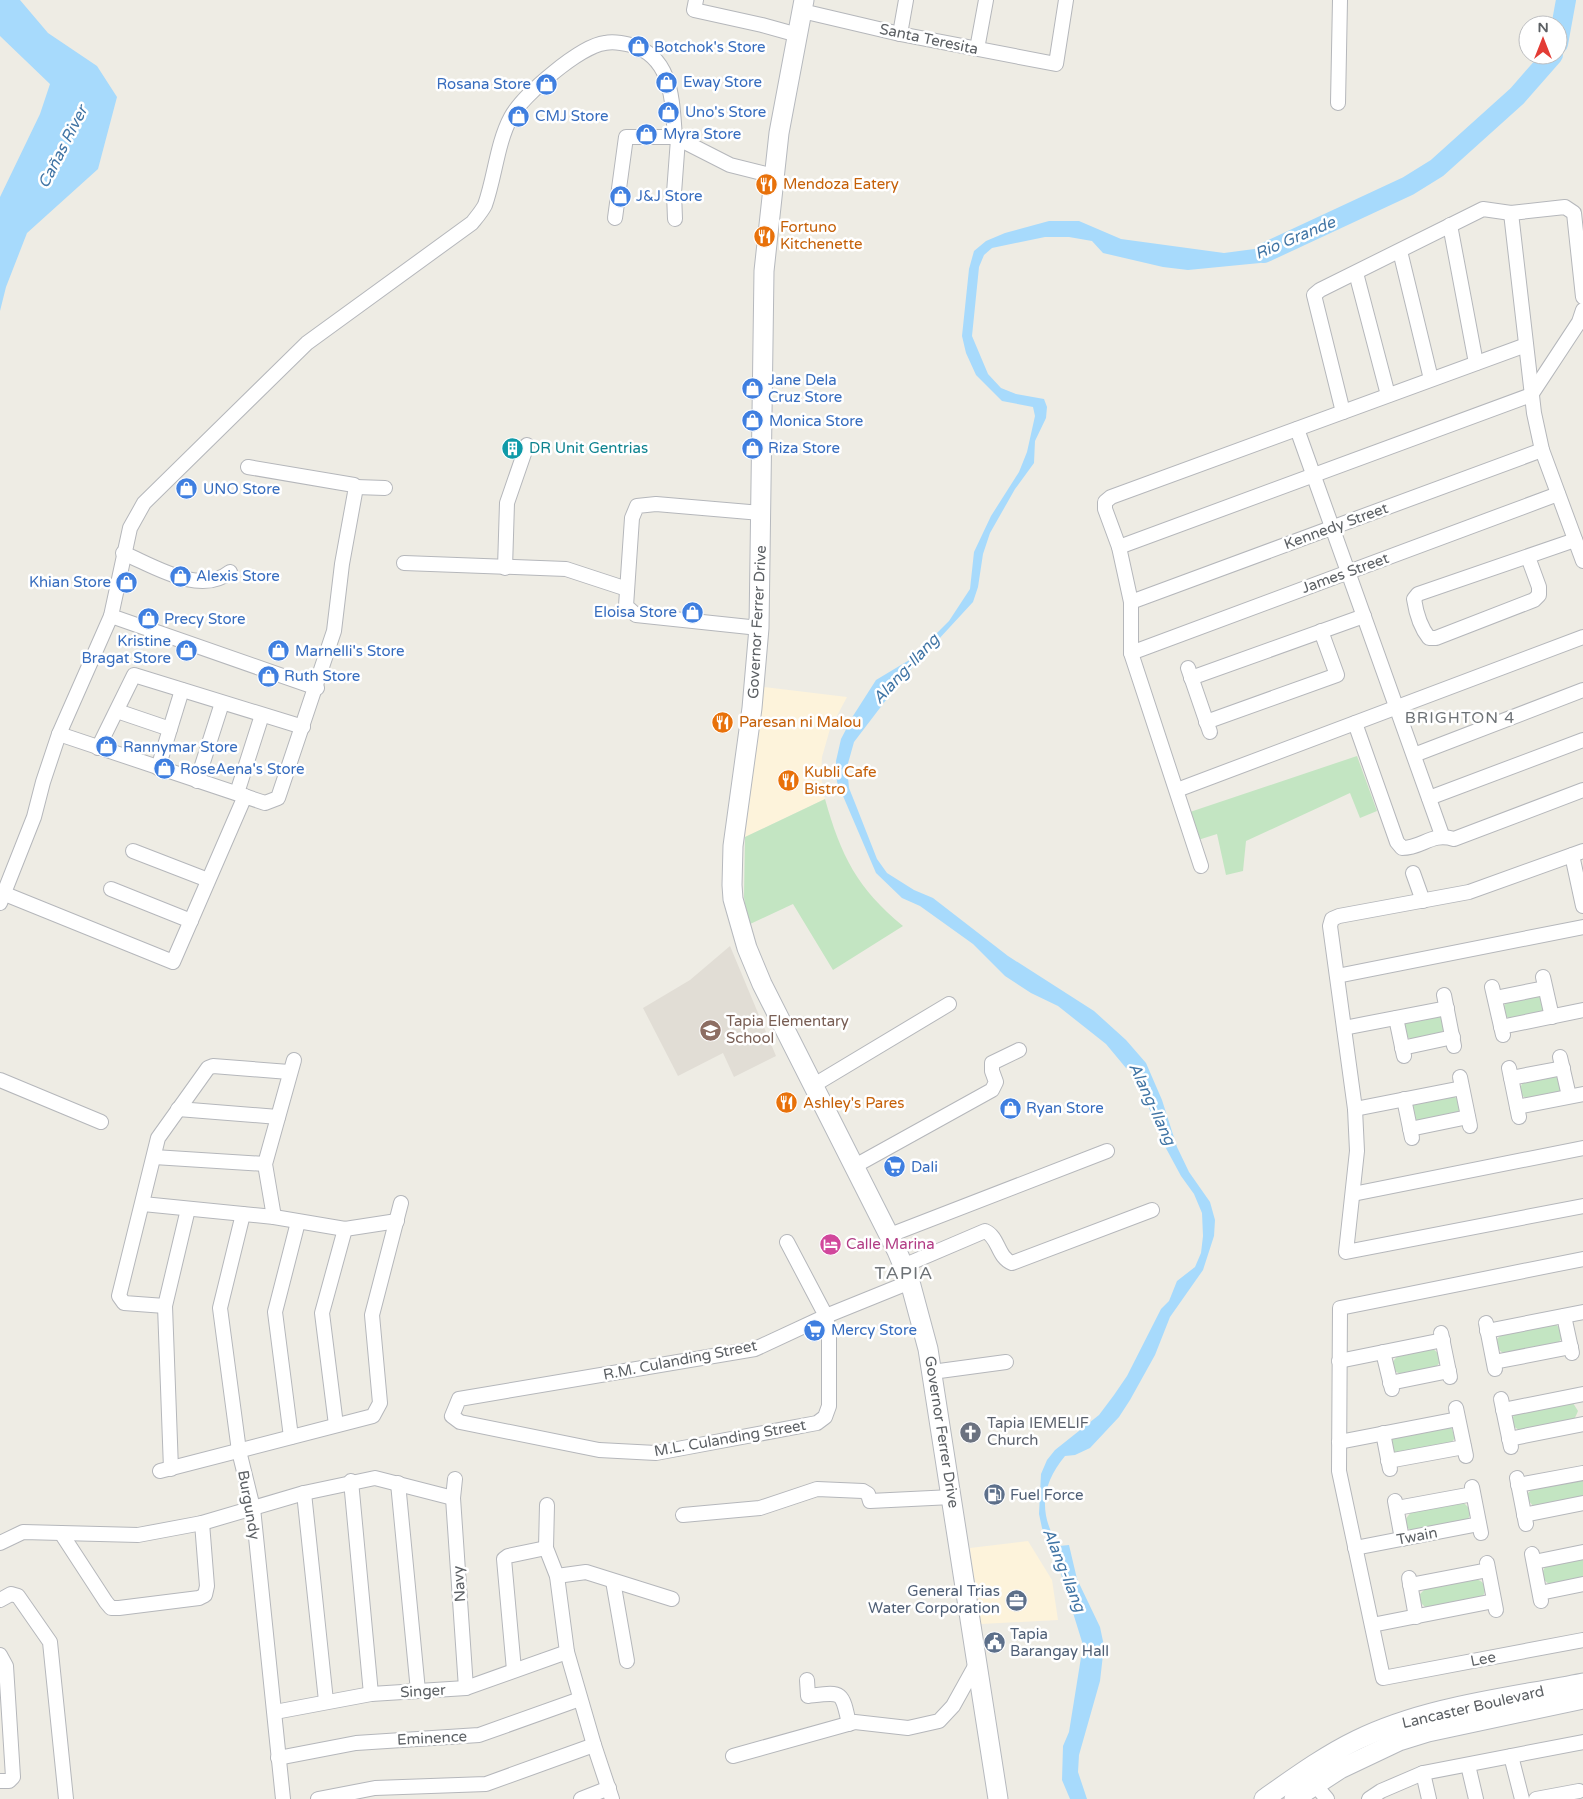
<svg xmlns="http://www.w3.org/2000/svg" width="1583" height="1799" font-family="'Varela Round',sans-serif">
  <rect width="100%" height="100%" fill="#eeece4"/>
  <g fill="#fdf3db">
    <path d="M764,687L847,697L830,729L822,757L821,777L825,799L745,837Z"/>
    <path d="M1028,1541L1052,1580L1058,1620L981,1624L970,1548Z"/>
  </g>
  <path fill="#e1ddd5" d="M730,946L776,1056L734,1077L723,1053L678,1076L643,1008L690,980Z"/>
  <g fill="#c3e5c2">
    <path d="M1357,756L1377,811L1360,818L1350,793L1246,841L1243,871L1226,875L1217,834L1198,840L1190,812Z"/>
    <path d="M825,799C841,856 857,888 903,926L833,970L793,904L748,925L744,897L745,837Z"/>
    <path d="M1537,996L1543,999V1012L1510,1019L1504,1015L1503,1008L1506,1002Z"/>
    <path d="M1437,1015L1443,1019L1445,1028L1440,1034L1413,1040L1407,1037L1404,1025L1406,1022Z"/>
    <path d="M1554,1076L1560,1079V1092L1527,1099L1521,1095L1520,1088L1523,1082Z"/>
    <path d="M1453,1096L1458,1099L1460,1109L1456,1114L1418,1121L1413,1117L1412,1106L1415,1103Z"/>
    <path d="M1555,1324L1560,1328L1562,1338L1558,1343L1503,1353L1498,1349L1497,1339L1502,1334Z"/>
    <path d="M1433,1349L1438,1353L1440,1362L1436,1367L1402,1375L1393,1370L1392,1363L1398,1355Z"/>
    <path d="M1573,1403L1578,1411L1574,1420L1519,1430L1513,1426L1512,1419L1515,1413Z"/>
    <path d="M1451,1426L1455,1438L1451,1443L1397,1454L1394,1452L1391,1439L1393,1436Z"/>
    <path d="M1583,1478V1499L1534,1507L1528,1500V1493L1534,1488Z"/>
    <path d="M1463,1502L1470,1509V1515L1467,1521L1412,1531L1406,1527L1405,1520L1411,1512Z"/>
    <path d="M1583,1558V1579L1549,1584L1544,1580L1542,1573L1545,1567Z"/>
    <path d="M1474,1579C1485,1580 1489,1590 1481,1598L1426,1608L1419,1601L1420,1594L1425,1589Z"/>
  </g>
  <g fill="#a7dafc">
    <path d="M0,0H20L48,33L97,66L117,97L98,169L27,233L6,287L0,311V197L40,114L50,84L0,36Z"/>
    <path d="M1049,221H1079L1121,239L1224,253L1262,248L1287,236L1291,250L1260,263L1188,270L1163,267L1103,253L1092,241L1069,237H1045L992,248L984,255L979,267L972,336L988,374L1001,388L1016,394L1044,399L1047,407L1046,418L1035,441L1034,463L1015,489L990,533L983,554L978,587L973,602L902,679L854,742L847,767L849,788L855,803L877,859L887,873L914,890L933,898L1008,956L1094,1011L1126,1040L1146,1063L1162,1100L1177,1147L1189,1172L1210,1202L1215,1220L1214,1236L1203,1270L1170,1317L1155,1355L1130,1400L1119,1417L1090,1448L1075,1455L1065,1456C1041,1485 1038,1514 1059,1546L1069,1545L1077,1579L1100,1627L1104,1646L1100,1681L1079,1755L1078,1772L1087,1799H1070L1062,1780L1063,1746L1069,1732L1083,1645L1056,1558L1042,1528L1039,1514L1041,1474L1047,1460L1055,1450L1099,1415L1114,1395L1127,1376L1161,1309L1169,1301L1177,1281L1195,1267L1201,1253L1203,1236L1202,1213L1194,1194L1181,1176L1161,1139L1142,1090L1129,1067L1126,1068L1106,1044L1058,1006L1031,993L1005,976L973,944L920,906L902,898L876,873L837,782L836,761L841,739L853,716L876,680L911,659L949,621L970,589L974,552L991,516L1019,472L1027,452L1035,416L1033,407L1002,401L976,375L966,353L962,336L969,269L974,251L986,241L1005,233Z"/>
  </g>
  <g fill="none" stroke-linecap="round" stroke-linejoin="round">
    <g stroke="#a7dafc" stroke-width="20">
      <path d="M1558,44L1566,0"/>
      <path d="M1264,253L1408,186L1437,168L1517,96L1553,55"/>
    </g>
    <defs>
      <g id="minor">
        <path d="M696,0L694,10L762,25L798,35"/>
        <path d="M802,11L900,34L1056,64L1066,0"/>
        <path d="M900,34L906,0"/>
        <path d="M977,49L986,0"/>
        <path d="M1338,103L1340,0"/>
        <path d="M1511,213L1534,413L1542,450L1583,561"/>
        <path d="M615,218L626,137H675"/>
        <path d="M675,219L674,193L678,139"/>
        <path d="M1450,225L1476,363"/>
        <path d="M1400,251L1431,379"/>
        <path d="M1356,273L1388,395"/>
        <path d="M1343,412L1314,295L1320,290L1483,209L1511,213L1565,207L1574,213L1583,297"/>
        <path d="M1297,429L1442,835"/>
        <path d="M356,487L385,488"/>
        <path d="M1119,547L1531,395L1579,322L1583,310"/>
        <path d="M123,553C154,566 200,596 230,572"/>
        <path d="M1528,557L1539,587V595L1534,600L1436,638H1429C1421,628 1416,612 1414,599L1418,594L1575,540"/>
        <path d="M404,563L566,569L627,589"/>
        <path d="M505,568L507,503L527,445"/>
        <path d="M1131,602L1542,450"/>
        <path d="M759,628L636,615L626,606L632,518L637,506L656,504L761,513"/>
        <path d="M1131,653L1558,494"/>
        <path d="M1188,668L1210,732"/>
        <path d="M1191,678L1364,616"/>
        <path d="M317,688L111,616L130,528L144,503L307,343L472,223C476,218 482,211 485,205C495,177 497,143 511,117C523,95 580,46 605,43C613,41 623,43 631,45C673,57 672,101 675,137L730,165L774,176"/>
        <path d="M117,711L170,729"/>
        <path d="M1206,722L1337,675L1321,631"/>
        <path d="M1355,723L1397,842L1402,848C1423,848 1431,832 1454,839L1583,790"/>
        <path d="M59,734L265,803L278,798L334,631L342,564L356,487L354,485L248,467"/>
        <path d="M98,748L134,675L303,727"/>
        <path d="M1414,755L1583,690"/>
        <path d="M158,768L182,690"/>
        <path d="M197,781L222,703"/>
        <path d="M1177,790L1583,637"/>
        <path d="M237,793L262,715"/>
        <path d="M1429,798L1583,740"/>
        <path d="M133,851L208,880"/>
        <path d="M1583,851L1469,892L1339,916L1332,919L1330,926L1355,1109L1357,1151L1346,1252L1583,1206"/>
        <path d="M1572,855L1583,906"/>
        <path d="M1201,866L1131,653V602L1119,547L1105,509V502L1111,497L1526,345"/>
        <path d="M1413,873L1423,901"/>
        <path d="M111,889L191,921"/>
        <path d="M5,894L173,962L245,796"/>
        <path d="M0,903L34,817L43,782L59,734L111,616"/>
        <path d="M1337,976L1583,927"/>
        <path d="M1543,977L1552,1017"/>
        <path d="M1492,987L1503,1035"/>
        <path d="M1444,995L1454,1046"/>
        <path d="M1495,998L1545,988"/>
        <path d="M1396,1018L1404,1056"/>
        <path d="M1501,1027L1583,1010"/>
        <path d="M1344,1028L1447,1008"/>
        <path d="M1402,1048L1453,1037"/>
        <path d="M1560,1057L1569,1096"/>
        <path d="M1509,1068L1519,1117"/>
        <path d="M1460,1077L1470,1126"/>
        <path d="M1511,1078L1563,1068"/>
        <path d="M0,1080L101,1122"/>
        <path d="M814,1085L949,1004"/>
        <path d="M1404,1099L1412,1138"/>
        <path d="M1517,1107L1583,1094"/>
        <path d="M178,1109L278,1117"/>
        <path d="M1355,1109L1462,1088"/>
        <path d="M1410,1129L1468,1117"/>
        <path d="M154,1157L265,1164"/>
        <path d="M853,1167L992,1090L996,1082L992,1071V1063L1019,1050"/>
        <path d="M1353,1194L1583,1148"/>
        <path d="M143,1204L274,1217L345,1229L397,1221"/>
        <path d="M243,1214L220,1308L239,1451L253,1508L283,1799"/>
        <path d="M274,1217L265,1164L294,1060"/>
        <path d="M890,1235L1107,1151"/>
        <path d="M787,1242L826,1316L829,1334V1406L825,1417L817,1423L656,1453L599,1450L460,1422L452,1416L459,1399L755,1349L826,1316L910,1282"/>
        <path d="M1583,1259L1340,1308L1339,1471L1383,1678L1583,1640"/>
        <path d="M903,1266L985,1231C999,1237 997,1257 1012,1263L1152,1210"/>
        <path d="M165,1306L124,1303L119,1296L158,1138L208,1068L213,1066L289,1072"/>
        <path d="M1564,1316L1572,1353"/>
        <path d="M1486,1323L1495,1369"/>
        <path d="M1487,1331L1583,1312"/>
        <path d="M1441,1333L1450,1377"/>
        <path d="M1383,1352L1392,1389"/>
        <path d="M1339,1361L1443,1340"/>
        <path d="M1494,1362L1571,1347"/>
        <path d="M932,1372L1006,1362"/>
        <path d="M1390,1383L1449,1371"/>
        <path d="M1501,1399L1511,1447"/>
        <path d="M1456,1408L1466,1456"/>
        <path d="M1503,1410L1583,1394"/>
        <path d="M336,1425L322,1313L345,1229"/>
        <path d="M1383,1433L1390,1469"/>
        <path d="M291,1437L275,1312L298,1222"/>
        <path d="M1509,1439L1583,1424"/>
        <path d="M1339,1442L1458,1419"/>
        <path d="M1388,1461L1464,1447"/>
        <path d="M171,1469L165,1306L188,1209"/>
        <path d="M160,1471L373,1416L380,1403L372,1315L401,1203"/>
        <path d="M1517,1478L1526,1524"/>
        <path d="M455,1479L453,1498L466,1688"/>
        <path d="M351,1481L371,1694"/>
        <path d="M398,1483L418,1691"/>
        <path d="M1518,1485L1583,1473"/>
        <path d="M1472,1487L1481,1533"/>
        <path d="M304,1493L326,1701"/>
        <path d="M1395,1501L1402,1539"/>
        <path d="M547,1505L546,1548L557,1576L567,1652L594,1745L612,1799"/>
        <path d="M1397,1508L1473,1494"/>
        <path d="M683,1515L760,1508L817,1489L863,1491L868,1494L870,1501L952,1497"/>
        <path d="M1524,1515L1583,1503"/>
        <path d="M61,1533L106,1602L111,1608H119L199,1598L205,1595L207,1586L202,1523"/>
        <path d="M0,1543L23,1532L138,1535L202,1523L304,1493L375,1478L453,1498"/>
        <path d="M1355,1548L1479,1524"/>
        <path d="M1532,1554L1541,1601"/>
        <path d="M1534,1562L1583,1552"/>
        <path d="M1487,1563L1496,1610"/>
        <path d="M557,1576L586,1572L672,1599"/>
        <path d="M1409,1578L1416,1617"/>
        <path d="M613,1581L627,1661"/>
        <path d="M1410,1585L1488,1570"/>
        <path d="M1540,1593L1583,1584"/>
        <path d="M0,1600L11,1594L18,1596L50,1642L66,1799"/>
        <path d="M1372,1625L1494,1601"/>
        <path d="M0,1655L6,1666L13,1777L9,1781H0"/>
        <path d="M514,1670L504,1559L508,1556L546,1548"/>
        <path d="M807,1680L808,1696C842,1692 842,1690 849,1724"/>
        <path d="M275,1712L371,1694L466,1688L567,1652"/>
        <path d="M733,1756L855,1722L908,1728L939,1721L953,1706L978,1661"/>
        <path d="M1511,1756L1522,1799"/>
        <path d="M278,1758L356,1743L479,1735L580,1699"/>
        <path d="M1468,1765L1476,1799"/>
        <path d="M1423,1773L1429,1799"/>
        <path d="M1316,1786L1327,1799"/>
        <path d="M318,1799L375,1788L486,1784L594,1745"/>
        <path d="M581,1799L609,1788"/>
        <path d="M1369,1799L1381,1791L1423,1773L1583,1742"/>
        <path d="M1536,1799L1579,1791"/>
      </g>
      <g id="secondary">
        <path d="M804,0L779,133L764,271L759,628L752,708L733,846L732,885L733,899L747,948L762,984L897,1251L910,1282L928,1349L998,1799"/>
        <path d="M1264,1799C1294,1778 1324,1756 1357,1740C1427,1706 1508,1698 1583,1683"/>
        <path d="M1294,1799L1340,1769L1399,1741L1428,1732L1583,1699"/>
      </g>
    </defs>
    <use href="#minor" stroke="#b5b7bb" stroke-width="16"/>
    <use href="#secondary" stroke="#b6b9be" stroke-width="21"/>
    <use href="#minor" stroke="#fff" stroke-width="14"/>
    <use href="#secondary" stroke="#fff" stroke-width="19"/>
  </g>
  <defs>
    <symbol id="shop-disc" viewBox="-11 -11 22 22"><circle r="9.5" fill="#3f7fe0" stroke="#fff"/><path d="M-5-2.5h2.3a2.7 3.5 0 0 1 5.4 0H5L5.5 6h-11ZM-1.5-2.5h3a1.5 2.3 0 0 0-3 0Z" fill="#fff"/></symbol>
    <symbol id="restaurant-disc" viewBox="-11 -11 22 22"><circle r="9.5" fill="#e8710a" stroke="#fff"/><path d="M-5-6h1v4h1v-4h1v4h1v-4h1v5L-1.5 .5V6h-2V.5L-5-1ZM5-6V6H3V1.5H1.5Q1.5-4 5-6Z" fill="#fff"/></symbol>
    <symbol id="building-disc" viewBox="-11 -11 22 22"><circle r="9.5" fill="#0f9aa8" stroke="#fff"/><path d="M-4-6H4V6H1V3H-1V6H-4ZM-2.5-4.3h1.7v1.8h-1.7ZM.8-4.3h1.7v1.8H.8ZM-2.5-1h1.7V.8h-1.7ZM.8-1h1.7V.8H.8Z" fill="#fff"/></symbol>
    <symbol id="school-disc" viewBox="-11 -11 22 22"><circle r="9.5" fill="#8d6e63" stroke="#fff"/><path d="M0-5L7-2L0 1L-7-2ZM-4 1L0 2.5L4 1V4Q0 6-4 4Z" fill="#fff"/></symbol>
    <symbol id="supermarket-disc" viewBox="-11 -11 22 22"><circle r="9.5" fill="#3f7fe0" stroke="#fff"/><path d="M-6-5.5h2.5l.6 2H6L4.5 2H-2.5L-4.4-4H-6ZM-1.5 3.2a1.3 1.3 0 1 0 .1 0ZM3 3.2a1.3 1.3 0 1 0 .1 0Z" fill="#fff"/></symbol>
    <symbol id="hotel-disc" viewBox="-11 -11 22 22"><circle r="9.5" fill="#d1479c" stroke="#fff"/><path d="M-6-4.5h1.5V1H6V5H4.5V3h-9V5H-6ZM-4 0a1.8 1.8 0 1 1 3.6 0ZM.5 0V-2.5h3Q6-2.5 6 0Z" fill="#fff"/></symbol>
    <symbol id="church-disc" viewBox="-11 -11 22 22"><circle r="9.5" fill="#6b7280" stroke="#fff"/><path d="M-1.2-6h2.4v3.5h3.3v2.4h-3.3V6h-2.4V-.1h-3.3v-2.4h3.3Z" fill="#fff"/></symbol>
    <symbol id="fuel-disc" viewBox="-11 -11 22 22"><circle r="9.5" fill="#5c6f8a" stroke="#fff"/><path d="M-5.5-6h7V0h2V4h1.3V-2.5L3-4.5l.8-.8L6-3V5H2.5V1h-1V6h-7ZM-4.2-4.7v3.2H.2V-4.7Z" fill="#fff"/></symbol>
    <symbol id="office-disc" viewBox="-11 -11 22 22"><circle r="9.5" fill="#5c6f8a" stroke="#fff"/><path d="M-6-3h4V-5.5h4V-3h4V5H-6ZM-1-4.5V-3h2v-1.5ZM-6 0V1H6V0Z" fill="#fff"/></symbol>
    <symbol id="civic-disc" viewBox="-11 -11 22 22"><circle r="9.5" fill="#5c6f8a" stroke="#fff"/><path d="M-.6-6.5H3V-4.5H.6V-3L4-1V1h2V6H-6V1h2V-1L-.6-3ZM-1.2 2.5V6h2.4V2.5Z" fill="#fff"/></symbol>
  </defs>
  <g fill-rule="evenodd">
    <use href="#shop-disc" x="626" y="34" width="25" height="25"/>
    <use href="#shop-disc" x="654" y="70" width="25" height="25"/>
    <use href="#shop-disc" x="534" y="72" width="25" height="25"/>
    <use href="#shop-disc" x="656" y="100" width="25" height="25"/>
    <use href="#shop-disc" x="506" y="104" width="25" height="25"/>
    <use href="#shop-disc" x="634" y="122" width="25" height="25"/>
    <use href="#restaurant-disc" x="754" y="172" width="25" height="25"/>
    <use href="#shop-disc" x="608" y="184" width="25" height="25"/>
    <use href="#restaurant-disc" x="752" y="224" width="25" height="25"/>
    <use href="#shop-disc" x="740" y="376" width="25" height="25"/>
    <use href="#shop-disc" x="740" y="408" width="25" height="25"/>
    <use href="#building-disc" x="500" y="436" width="25" height="25"/>
    <use href="#shop-disc" x="740" y="436" width="25" height="25"/>
    <use href="#shop-disc" x="174" y="476" width="25" height="25"/>
    <use href="#shop-disc" x="168" y="564" width="25" height="25"/>
    <use href="#shop-disc" x="114" y="570" width="25" height="25"/>
    <use href="#shop-disc" x="680" y="600" width="25" height="25"/>
    <use href="#shop-disc" x="136" y="606" width="25" height="25"/>
    <use href="#shop-disc" x="174" y="638" width="25" height="25"/>
    <use href="#shop-disc" x="266" y="638" width="25" height="25"/>
    <use href="#shop-disc" x="256" y="664" width="25" height="25"/>
    <use href="#restaurant-disc" x="710" y="710" width="25" height="25"/>
    <use href="#shop-disc" x="94" y="734" width="25" height="25"/>
    <use href="#shop-disc" x="152" y="756" width="25" height="25"/>
    <use href="#restaurant-disc" x="776" y="768" width="25" height="25"/>
    <use href="#school-disc" x="698" y="1018" width="25" height="25"/>
    <use href="#restaurant-disc" x="774" y="1090" width="25" height="25"/>
    <use href="#shop-disc" x="998" y="1096" width="25" height="25"/>
    <use href="#supermarket-disc" x="882" y="1154" width="25" height="25"/>
    <use href="#hotel-disc" x="818" y="1232" width="25" height="25"/>
    <use href="#supermarket-disc" x="802" y="1318" width="25" height="25"/>
    <use href="#church-disc" x="958" y="1420" width="25" height="25"/>
    <use href="#fuel-disc" x="982" y="1482" width="25" height="25"/>
    <use href="#office-disc" x="1004" y="1588" width="25" height="25"/>
    <use href="#civic-disc" x="982" y="1630" width="25" height="25"/>
  </g>
  <g text-anchor="middle" dominant-baseline="central" stroke-width="5" stroke-linejoin="round" paint-order="stroke">
    <g font-size="15" fill="#5c6064" stroke="#fff">
      <text transform="translate(929 39) rotate(12)">Santa Teresita</text>
      <text transform="translate(1336 526) rotate(-20)">Kennedy Street</text>
      <text transform="translate(1345 573) rotate(-20)">James Street</text>
      <text transform="translate(757 622) rotate(-87)">Governor Ferrer Drive</text>
      <text transform="translate(680 1360) rotate(-11)">R.M. Culanding Street</text>
      <text transform="translate(942 1432) rotate(81)">Governor Ferrer Drive</text>
      <text transform="translate(730 1438) rotate(-10)">M.L. Culanding Street</text>
      <text transform="translate(249 1505) rotate(80)">Burgundy</text>
      <text transform="translate(1417 1536) rotate(-11)">Twain</text>
      <text transform="translate(459 1584) rotate(-94)">Navy</text>
      <text transform="translate(1483 1659) rotate(-11)">Lee</text>
      <text transform="translate(423 1691) rotate(-3)">Singer</text>
      <text transform="translate(1473 1707) rotate(-13)">Lancaster Boulevard</text>
      <text transform="translate(432 1738) rotate(-3)">Eminence</text>
    </g>
    <g font-size="15" fill="#366cbe" stroke="#fff" text-anchor="start">
      <text x="654" y="47">Botchok's Store</text>
      <text x="683" y="82">Eway Store</text>
      <text x="531" y="84" text-anchor="end">Rosana Store</text>
      <text x="685" y="112">Uno's Store</text>
      <text x="535" y="116">CMJ Store</text>
      <text x="663" y="134">Myra Store</text>
      <text x="636" y="196">J&amp;J Store</text>
      <text x="768" y="380">Jane Dela<tspan x="768" dy="17">Cruz Store</tspan></text>
      <text x="769" y="421">Monica Store</text>
      <text x="768" y="448">Riza Store</text>
      <text x="203" y="489">UNO Store</text>
      <text x="196" y="576">Alexis Store</text>
      <text x="111" y="582" text-anchor="end">Khian Store</text>
      <text x="677" y="612" text-anchor="end">Eloisa Store</text>
      <text x="164" y="619">Precy Store</text>
      <text x="171" y="641" text-anchor="end">Kristine<tspan x="171" dy="17">Bragat Store</tspan></text>
      <text x="295" y="651">Marnelli's Store</text>
      <text x="284" y="676">Ruth Store</text>
      <text x="123" y="747">Rannymar Store</text>
      <text x="180" y="769">RoseAena's Store</text>
      <text x="1026" y="1108">Ryan Store</text>
      <text x="911" y="1167">Dali</text>
      <text x="831" y="1330">Mercy Store</text>
    </g>
    <g font-size="15" fill="#c56008" stroke="#fff" text-anchor="start">
      <text x="783" y="184">Mendoza Eatery</text>
      <text x="780" y="227">Fortuno<tspan x="780" dy="17">Kitchenette</tspan></text>
      <text x="739" y="722">Paresan ni Malou</text>
      <text x="804" y="772">Kubli Cafe<tspan x="804" dy="17">Bistro</tspan></text>
      <text x="803" y="1103">Ashley's Pares</text>
    </g>
    <g font-size="15" fill="#0d838f" stroke="#fff" text-anchor="start">
      <text x="529" y="448">DR Unit Gentrias</text>
    </g>
    <g font-size="15" fill="#785e54" stroke="#fff" text-anchor="start">
      <text x="726" y="1021">Tapia Elementary<tspan x="726" dy="17">School</tspan></text>
    </g>
    <g font-size="15" fill="#b23c85" stroke="#fff" text-anchor="start">
      <text x="846" y="1244">Calle Marina</text>
    </g>
    <g font-size="15" fill="#5b616d" stroke="#fff" text-anchor="start">
      <text x="987" y="1423">Tapia IEMELIF<tspan x="987" dy="17">Church</tspan></text>
    </g>
    <g font-size="15" fill="#4e5e75" stroke="#fff" text-anchor="start">
      <text x="1010" y="1495">Fuel Force</text>
      <text x="1000" y="1591" text-anchor="end">General Trias<tspan x="1000" dy="17">Water Corporation</tspan></text>
      <text x="1010" y="1634">Tapia<tspan x="1010" dy="17">Barangay Hall</tspan></text>
    </g>
    <g font-size="16" font-style="italic" fill="#4175a5" stroke="#fff">
      <text transform="translate(63 147) rotate(-63)">Cañas River</text>
      <text transform="translate(1295 238) rotate(-23)">Rio Grande</text>
      <text transform="translate(906 669) rotate(-47)">Alang-Ilang</text>
      <text transform="translate(1152 1104) rotate(65)">Alang-Ilang</text>
      <text transform="translate(1064 1570) rotate(68)">Alang-Ilang</text>
    </g>
    <g font-size="16" letter-spacing="1" fill="#6d7276" stroke="#fff">
      <text x="1460" y="718">BRIGHTON 4</text>
    </g>
    <g font-size="18" letter-spacing="1" fill="#6d7276" stroke="#fff">
      <text x="904" y="1273">TAPIA</text>
    </g>
  </g>
  <g transform="translate(1543 40)"><circle r="24" fill="#ffffff" stroke="#bebfc1"/>
  <path d="M0-4L9 19L0 12L-9 19Z" fill="#e33c35"/>
  <text y="-8" font-size="14" font-weight="bold" text-anchor="middle" fill="#5c6064">N</text>
  </g>
</svg>
